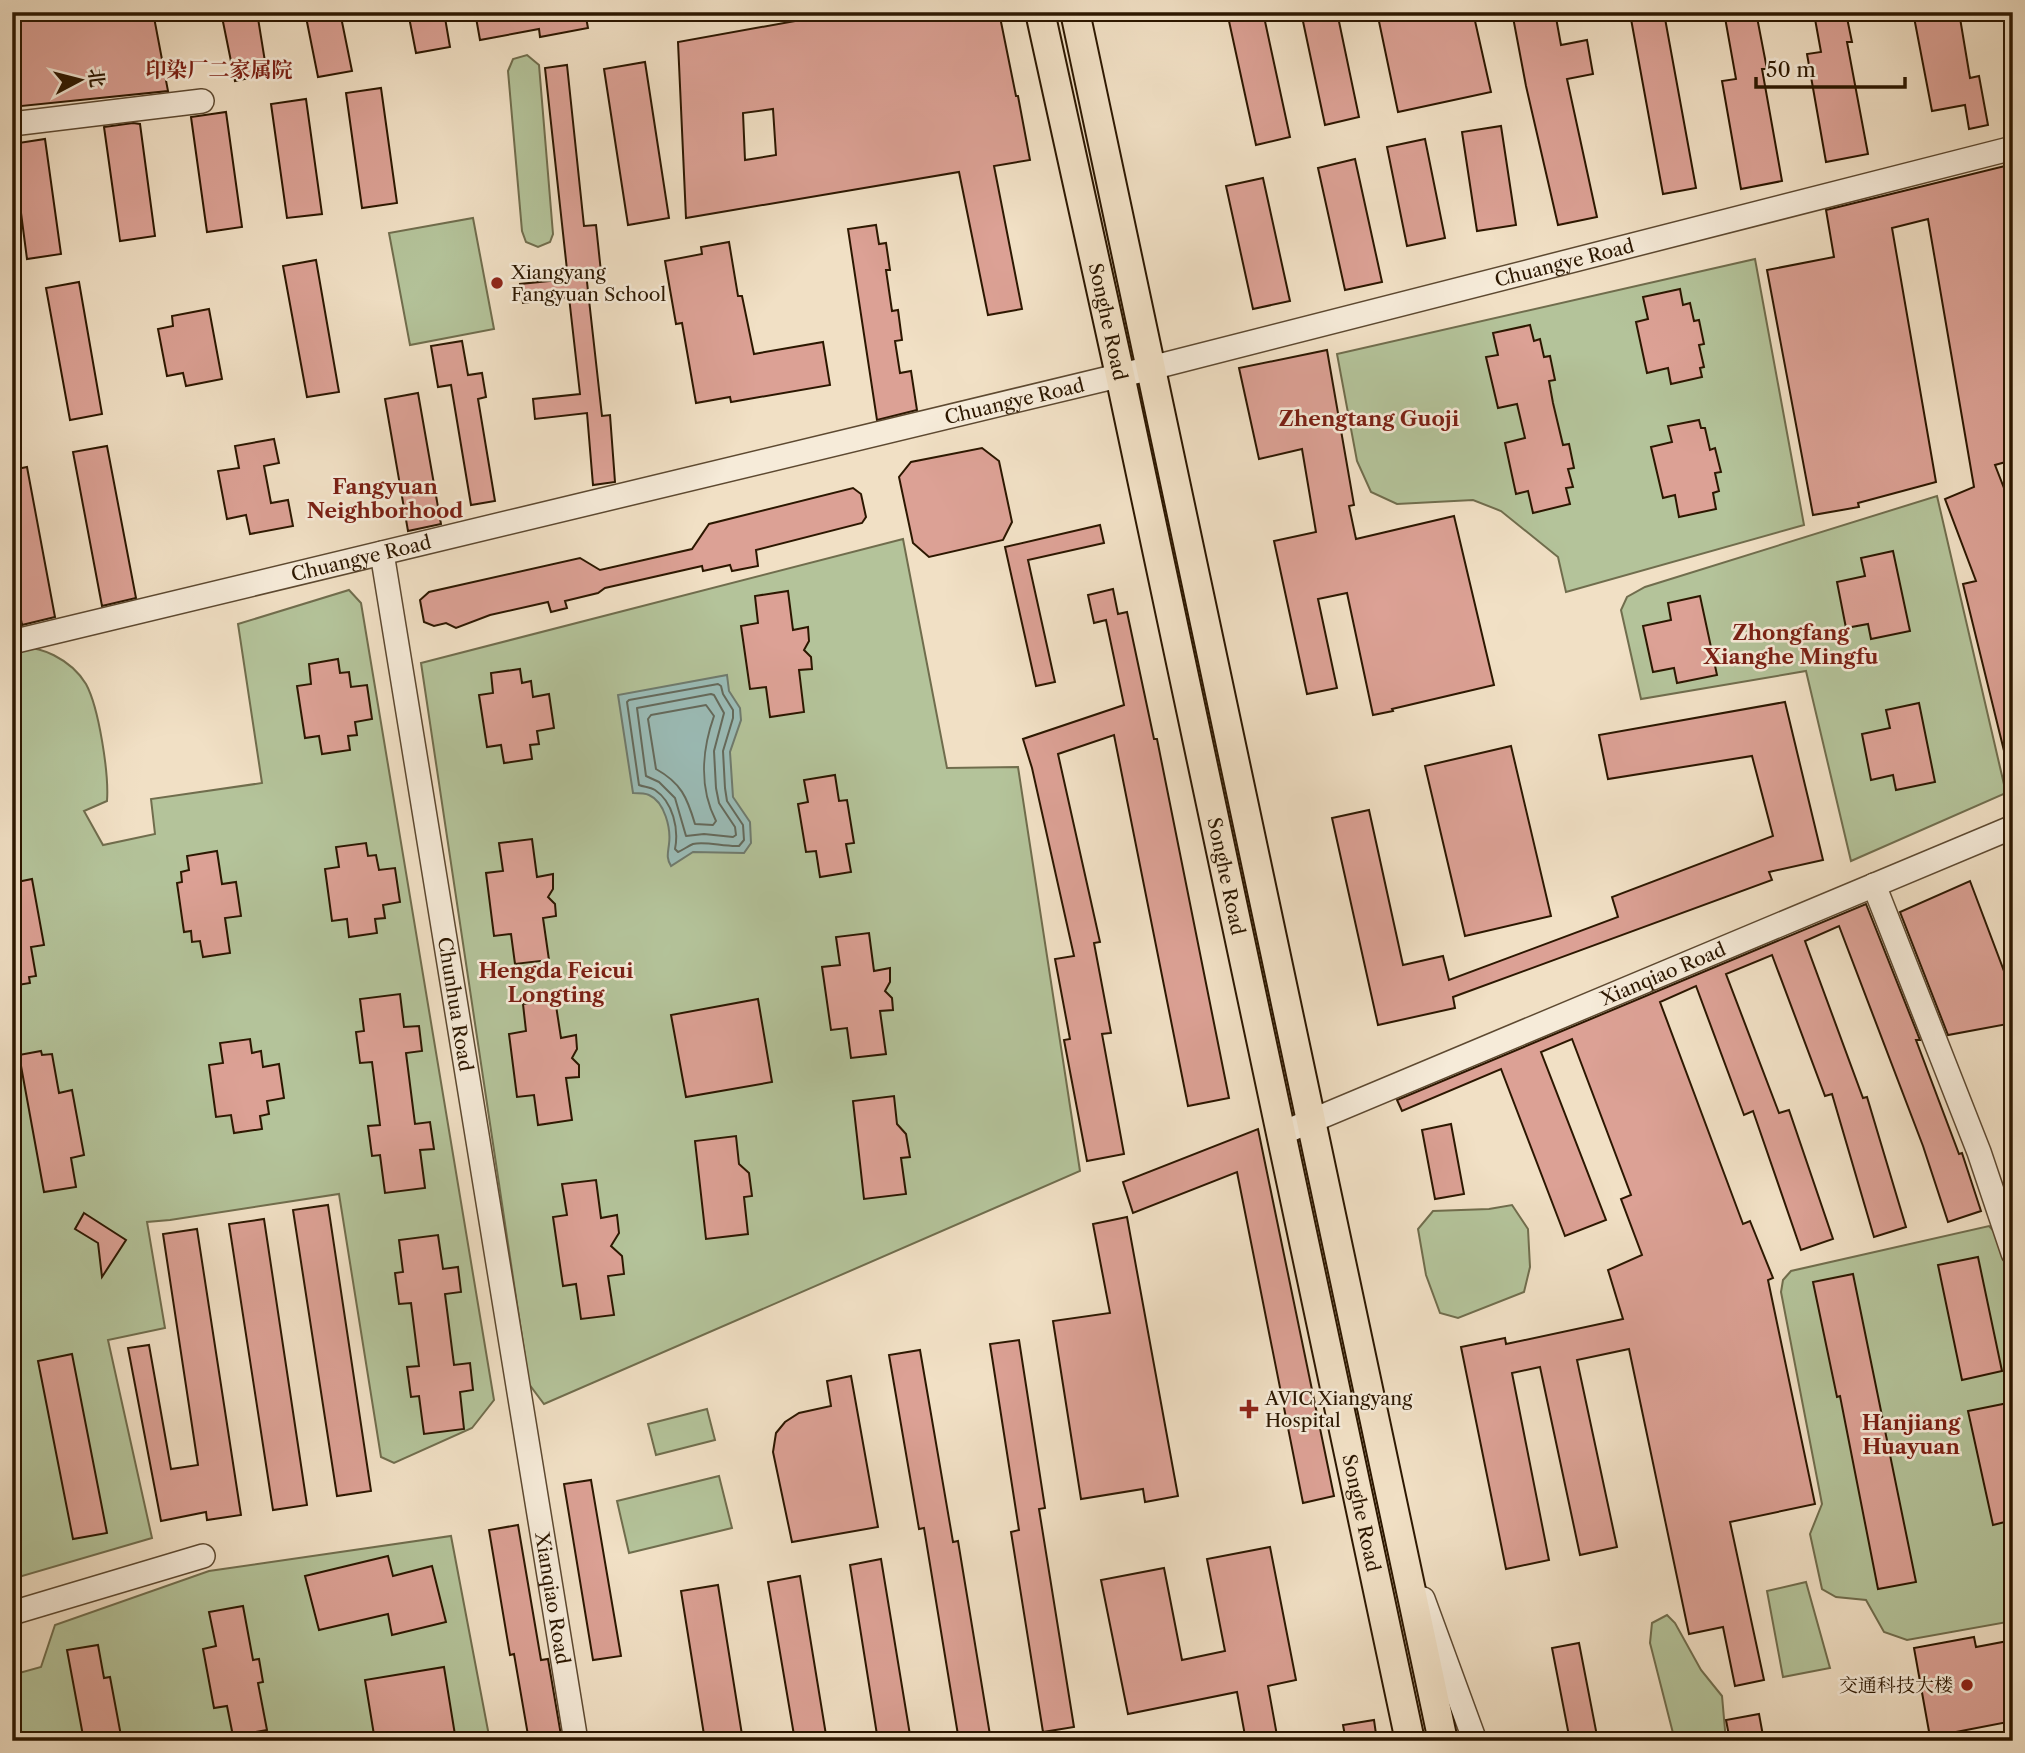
<svg xmlns="http://www.w3.org/2000/svg" width="2025" height="1753" font-family="'Libre Caslon Text','Noto Serif SC',serif">
  <rect width="100%" height="100%" fill="#f1e0c5"/>
  <filter id="stains"><feTurbulence type="fractalNoise" baseFrequency=".00286" numOctaves="4"/><feColorMatrix values="0 0 0 0 .2 0 0 0 0 .09 0 0 0 0 .02 0 0 0 .5 -.17"/></filter>
  <radialGradient id="worn" r=".72"><stop offset=".6" stop-color="#630" stop-opacity="0"/><stop offset="1" stop-color="#630" stop-opacity=".3"/></radialGradient>
  <g fill="#b4c39a" stroke="#706d4d" stroke-width="2">
    <path d="M527,55L539,65L553,234L550,242L538,247L526,242L522,231L508,71L513,59Z"/>
    <path d="M473,218L494,329L410,345L389,233Z"/>
    <path d="M1755,259L1804,525L1566,592L1558,557L1501,511L1473,500L1397,504L1371,492L1357,461L1337,354Z"/>
    <path d="M1937,496L2006,793L1851,861L1806,671L1641,699L1621,610L1627,597L1645,587Z"/>
    <path d="M903,539L947,768L1018,767L1080,1171L544,1404L529,1384L421,663Z"/>
    <path d="M349,590L361,603L494,1400L472,1428L394,1463L381,1457L339,1194L170,1220L147,1222L165,1328L108,1340L152,1538L12,1579V649C39,642 72,661 86,684C99,708 109,774 107,801L84,811L103,845L155,834L151,799L262,783L238,624Z"/>
    <path d="M1512,1205L1528,1229L1530,1267L1524,1292L1458,1318L1440,1313L1426,1275L1418,1229L1433,1211L1489,1209Z"/>
    <path d="M1989,1226L2003,1241L2013,1273V1621L1907,1640L1884,1632L1866,1600L1836,1597L1822,1589L1810,1534L1822,1504L1781,1292L1783,1280L1791,1271Z"/>
    <path d="M707,1409L715,1440L656,1455L648,1424Z"/>
    <path d="M719,1476L732,1528L629,1553L617,1501Z"/>
    <path d="M451,1536L490,1741H17L12,1713V1675L41,1667L55,1625L209,1571Z"/>
    <path d="M1806,1582L1830,1668L1783,1677L1767,1591Z"/>
    <path d="M1667,1615L1675,1623L1701,1670L1722,1696L1726,1741H1675L1650,1643L1652,1623Z"/>
  </g>
  <path fill="#9bbdb8" stroke="#6f7b6e" stroke-width="2" d="M727,675L729,691L740,708L741,720L730,752L733,797L750,822L751,843L744,853L693,852L671,866C666,858 668,853 669,844C671,829 665,802 649,795C645,793 637,793 633,793L618,695Z"/>
  <g fill="none" stroke-linecap="round" stroke-linejoin="round">
    <g stroke="#646a5c" stroke-width="2">
      <path d="M718,684L721,686L723,694L733,710V718L723,751L725,788L727,801L743,825L744,840L739,846C724,847 706,841 693,844C688,846 683,850 678,852L675,849C679,829 673,802 655,790C650,787 644,787 639,785L627,702L629,700Z"/>
      <path d="M711,694L714,695L724,713L714,751L716,788L719,803L735,827L736,835L733,837L704,834L686,836L675,798L659,782L646,776L637,708Z"/>
      <path d="M706,705L714,716C702,750 699,788 716,821L713,825L695,824C687,797 681,783 656,769L648,719L651,715Z"/>
    </g>
  </g>
  <g fill="#dca195" stroke="#2c1700" stroke-width="2" fill-rule="evenodd">
    <path d="M12,12H153L168,91L12,107Z"/>
    <path d="M221,12H257L267,74L235,81Z"/>
    <path d="M305,12H340L352,71L318,77Z"/>
    <path d="M408,12H444L450,47L416,53Z"/>
    <path d="M475,12H585L588,28L540,37L539,29L480,40Z"/>
    <path d="M845,12H999L1016,96H1018L1030,160L994,166L1022,309L988,315L959,172L686,218L678,42ZM773,109L776,155L745,160L743,113Z"/>
    <path d="M1227,12H1263L1290,137L1256,145Z"/>
    <path d="M1301,12H1337L1359,117L1325,125Z"/>
    <path d="M1377,12H1473L1491,92L1398,112Z"/>
    <path d="M1512,12H1555L1561,45L1587,40L1593,74L1567,79L1597,217L1558,225L1526,86Z"/>
    <path d="M1724,12H1756L1767,69H1762L1782,181L1741,189L1722,81L1736,79Z"/>
    <path d="M1913,12H1959L1970,78L1979,76L1988,125L1969,129L1965,105L1932,111Z"/>
    <path d="M1664,13L1696,188L1663,194L1631,19Z"/>
    <path d="M1846,13L1852,42H1847L1868,154L1826,162L1807,54L1821,52L1815,19Z"/>
    <path d="M645,62L669,218L628,225L604,69Z"/>
    <path d="M567,65L584,226L596,225L601,272L586,273L602,416L610,415L615,482L593,485L587,413L535,419L533,399L580,394L569,297L523,303L520,284L568,279L545,68Z"/>
    <path d="M381,88L397,203L362,208L346,93Z"/>
    <path d="M306,99L322,214L287,218L271,104Z"/>
    <path d="M226,112L242,227L207,232L191,117Z"/>
    <path d="M133,123L140,124L155,236L120,241L104,127Z"/>
    <path d="M1501,126L1516,225L1477,231L1462,132Z"/>
    <path d="M45,139L61,254L27,259L12,144Z"/>
    <path d="M1425,139L1445,238L1407,246L1387,147Z"/>
    <path d="M1355,159L1382,282L1345,290L1318,168Z"/>
    <path d="M2013,164V460L1995,465L2013,511V762L2007,763L1963,584L1976,581L1945,499L1974,487L1928,219L1892,228L1936,482L1858,503L1859,507L1813,515L1767,270L1834,257L1826,210Z"/>
    <path d="M1263,178L1290,301L1253,309L1226,186Z"/>
    <path d="M876,225L879,244L886,243L890,270H886L892,311L898,310L902,340L895,341L900,373L911,371L917,410L877,420L848,229Z"/>
    <path d="M729,242L738,296H742L754,354L823,342L830,385L731,402L730,397L696,403L682,323L676,324L665,261L702,254L701,247Z"/>
    <path d="M316,260L339,392L307,397L283,266Z"/>
    <path d="M79,282L102,414L70,420L46,288Z"/>
    <path d="M1680,289L1683,305L1690,303L1694,321L1699,320L1704,344L1699,345L1704,367L1700,368L1702,377L1671,384L1668,368L1647,373L1636,322L1648,319L1643,297Z"/>
    <path d="M209,309L222,379L186,386L183,373L167,376L158,329L173,326L172,316Z"/>
    <path d="M1530,325L1534,341L1540,339L1544,357L1550,356L1555,380L1549,381L1553,403L1563,445L1569,444L1574,468L1568,469L1573,487L1566,488L1570,504L1533,513L1528,491L1516,494L1505,443L1525,438L1517,404L1498,408L1486,357L1498,355L1493,333Z"/>
    <path d="M462,341L468,375L482,373L486,397L478,399L495,501L471,505L451,385L438,387L431,346Z"/>
    <path d="M1327,350L1354,505L1349,506L1356,539L1454,516L1494,685L1392,709L1393,711L1373,715L1347,593L1318,599L1337,688L1307,694L1274,541L1316,532L1302,449L1259,459L1239,368Z"/>
    <path d="M418,393L441,524L408,531L385,399Z"/>
    <path d="M1699,420L1701,428H1705L1710,450L1715,448L1721,472L1715,473L1719,491L1713,493L1716,509L1679,517L1675,495L1663,498L1651,447L1672,442L1668,426Z"/>
    <path d="M274,439L279,463L264,466L271,503L288,500L293,526L250,534L246,515L227,519L218,471L239,468L235,446Z"/>
    <path d="M107,446L136,598L102,606L73,452Z"/>
    <path d="M982,448L999,461L1012,522L1003,540L929,557L913,543L899,477L911,462Z"/>
    <path d="M27,467L55,617L22,625L12,575V470Z"/>
    <path d="M853,488L861,494L866,517L862,523L756,550L758,566L732,571L730,565L703,571L702,566L605,588L598,593L565,601L567,608L551,612L548,602L490,615L456,628L446,623L434,626L424,622L420,600L429,592L580,558L600,570L692,549L709,524Z"/>
    <path d="M1100,525L1104,543L1028,560L1055,682L1036,686L1005,547Z"/>
    <path d="M1893,551L1910,631L1871,639L1868,624L1846,628L1837,582L1865,576L1861,558Z"/>
    <path d="M1113,589L1118,614L1127,612L1154,739H1157L1229,1098L1188,1106L1114,735L1058,754L1100,942L1094,943L1111,1033L1102,1034L1124,1154L1087,1161L1064,1040L1070,1039L1055,959L1074,956L1032,768L1023,739L1124,705L1106,620L1094,623L1088,595Z"/>
    <path d="M788,591L793,630L808,627L809,641L804,650L811,657L812,669L799,670L804,712L770,717L766,687L750,689L741,626L758,623L755,596Z"/>
    <path d="M1700,596L1717,675L1677,683L1674,668L1653,672L1643,626L1671,620L1668,603Z"/>
    <path d="M338,659L340,673L349,672L351,687L367,685L372,719L355,722L357,735L348,736L350,750L322,754L319,736L305,738L297,686L311,684L309,664Z"/>
    <path d="M520,669L522,683L531,681L533,697L549,694L554,728L537,731L539,744L530,745L532,759L504,763L501,745L487,747L479,695L493,693L491,673Z"/>
    <path d="M1785,702L1823,860L1769,872L1772,880L1453,997L1455,1008L1378,1025L1332,818L1369,810L1403,965L1443,956L1449,980L1618,917L1612,897L1773,836L1752,756L1608,779L1599,735Z"/>
    <path d="M1919,703L1935,782L1896,790L1893,775L1871,780L1862,734L1890,728L1886,710Z"/>
    <path d="M1511,746L1551,916L1465,936L1425,766Z"/>
    <path d="M835,775L839,801L847,800L854,843L846,844L851,872L820,877L816,851L806,852L798,804L808,802L804,780Z"/>
    <path d="M532,839L537,877L553,874V889L548,897L555,904L556,916L543,918L549,960L515,964L511,934L494,936L486,873L503,871L499,843Z"/>
    <path d="M366,843L368,856L376,855L379,870L395,868L400,902L383,905L385,918L375,919L377,933L349,937L347,919L332,921L325,869L339,867L336,847Z"/>
    <path d="M217,851L222,884L236,882L241,916L225,918L230,953L203,957L200,941L192,942L191,931L184,932L177,883L182,882L181,872L189,870L187,856Z"/>
    <path d="M32,879L44,945L31,947L36,976L29,977L30,983L12,986V883Z"/>
    <path d="M1970,881L2013,995V1023L1948,1035L1900,912Z"/>
    <path d="M1866,904L1920,1040H1916L1959,1154L1962,1153L1981,1211L1948,1222L1923,1146L1839,926L1805,941L1863,1098L1867,1097L1906,1227L1874,1237L1832,1094L1825,1096L1772,955L1726,974L1779,1113L1789,1110L1833,1239L1801,1250L1753,1111L1744,1115L1696,986L1660,1002L1743,1224L1750,1221L1773,1278L1768,1280L1815,1504L1730,1522L1764,1680L1735,1686L1723,1627L1689,1634L1629,1349L1577,1360L1617,1547L1580,1555L1540,1367L1512,1373L1549,1560L1506,1569L1461,1347L1505,1338L1506,1344L1623,1319L1608,1270L1642,1255L1621,1199L1631,1195L1572,1039L1541,1052L1606,1220L1565,1236L1501,1069L1402,1111L1397,1100Z"/>
    <path d="M869,933L874,971L890,968V982L885,991L892,998L893,1010L880,1011L886,1054L851,1058L847,1028L831,1030L822,967L840,965L836,937Z"/>
    <path d="M400,994L404,1027L419,1026L422,1051L406,1053L415,1124L430,1122L434,1149L420,1150L425,1188L385,1193L380,1155L372,1156L368,1126L380,1125L372,1062L360,1063L356,1032L364,1031L360,999Z"/>
    <path d="M555,999L561,1038L576,1035L577,1049L572,1058L579,1065V1077L566,1078L572,1120L538,1125L534,1095L517,1097L509,1034L526,1031L523,1004Z"/>
    <path d="M758,999L772,1082L686,1097L671,1015Z"/>
    <path d="M250,1039L252,1053L261,1051L263,1067L279,1064L284,1098L267,1101L269,1114L260,1116L262,1129L234,1133L231,1115L216,1117L209,1065L223,1063L220,1043Z"/>
    <path d="M41,1051L42,1055L52,1054L59,1093L72,1090L84,1155L71,1158L76,1187L44,1192L19,1055Z"/>
    <path d="M894,1096L897,1124L906,1134L910,1157L901,1158L906,1194L864,1199L853,1101Z"/>
    <path d="M1451,1124L1464,1194L1435,1199L1422,1130Z"/>
    <path d="M1258,1129L1334,1496L1303,1503L1237,1172L1133,1213L1123,1182Z"/>
    <path d="M736,1136L739,1164L749,1173L752,1196L744,1197L748,1234L706,1239L695,1141Z"/>
    <path d="M596,1180L601,1218L617,1215L619,1233L611,1246L622,1256L624,1274L608,1276L614,1315L581,1319L576,1284L563,1286L553,1217L567,1215L562,1184Z"/>
    <path d="M328,1205L371,1491L337,1496L293,1210Z"/>
    <path d="M84,1213L126,1240L102,1277L98,1243L75,1229Z"/>
    <path d="M1127,1217L1178,1496L1145,1502L1143,1489L1081,1499L1053,1321L1110,1313L1093,1224Z"/>
    <path d="M264,1219L307,1505L273,1510L229,1224Z"/>
    <path d="M197,1229L241,1515L207,1520L206,1512L161,1521L128,1348L149,1345L171,1469L198,1465L163,1234Z"/>
    <path d="M438,1235L443,1269L458,1267L461,1292L445,1294L454,1365L470,1363L473,1390L460,1392L464,1429L424,1434L419,1396L411,1397L407,1367L419,1366L411,1303L399,1304L395,1273L403,1272L399,1240Z"/>
    <path d="M1978,1257L2002,1371L1962,1380L1938,1265Z"/>
    <path d="M1853,1274L1916,1582L1878,1589L1840,1396L1837,1397L1813,1282Z"/>
    <path d="M1019,1340L1045,1508L1039,1509L1074,1727L1043,1732L1011,1532L1019,1530L990,1344Z"/>
    <path d="M920,1350L953,1542L958,1541L991,1741H959L924,1528L919,1529L889,1355Z"/>
    <path d="M72,1354L107,1533L73,1539L38,1361Z"/>
    <path d="M851,1376L878,1527L792,1542L773,1452L776,1433L785,1422L799,1413L831,1406L827,1381Z"/>
    <path d="M2008,1403L2013,1426V1520L1993,1525L1968,1411Z"/>
    <path d="M591,1480L621,1656L593,1660L564,1484Z"/>
    <path d="M518,1525L541,1660L548,1659L562,1741H529L514,1654L510,1655L489,1530Z"/>
    <path d="M1270,1547L1296,1680L1268,1686L1278,1741H1246L1237,1692L1128,1714L1101,1580L1164,1568L1182,1660L1225,1651L1207,1559Z"/>
    <path d="M388,1556L393,1576L432,1566L446,1622L392,1635L388,1614L319,1630L305,1576Z"/>
    <path d="M881,1559L911,1741H878L850,1565Z"/>
    <path d="M800,1576L827,1741H795L768,1582Z"/>
    <path d="M718,1585L743,1741H705L681,1591Z"/>
    <path d="M243,1606L253,1660L259,1659L263,1682L258,1683L267,1730L233,1736L227,1706L214,1708L203,1649L216,1646L209,1612Z"/>
    <path d="M1974,1637L1976,1647L2013,1640V1721L1930,1737L1914,1648Z"/>
    <path d="M1579,1643L1598,1741H1570L1552,1648Z"/>
    <path d="M98,1645L104,1678L110,1677L122,1741H84L67,1650Z"/>
    <path d="M444,1667L456,1741H375L365,1680Z"/>
    <path d="M1759,1714L1764,1741H1730L1726,1720Z"/>
    <path d="M1374,1720L1377,1741H1346L1343,1725Z"/>
  </g>
  <g fill="none" stroke-linecap="round" stroke-linejoin="round">
    <defs>
      <g id="minor">
        <path d="M12,124L202,101"/>
        <path id="s1" d="M382,553L576,1741"/>
        <path id="s2" d="M12,642L1151,368L2013,148"/>
        <path d="M1874,885L1979,1152L2013,1253"/>
        <path id="s3" d="M1280,1134L2013,827"/>
        <path d="M1423,1599L1475,1741"/>
        <path d="M12,1613L203,1556"/>
      </g>
      <g id="major">
        <path id="s4" d="M1040,12L1120,375L1410,1741"/>
        <path d="M1075,12L1443,1741"/>
      </g>
    </defs>
    <use href="#minor" stroke="#5d4931" stroke-width="26"/>
    <use href="#major" stroke="#2c1700" stroke-width="32"/>
    <use href="#minor" stroke="#f6ebd9" stroke-width="23"/>
    <use href="#major" stroke="#f1e0c5" stroke-width="28"/>
  </g>
  <g fill="#8f2418" stroke="#f6ebd9" stroke-width="2.5">
    <circle cx="497" cy="283" r="7"/>
    <path d="M1245.5 1398.5h7v7h7v7h-7v7h-7v-7h-7v-7h7z"/>
    <circle cx="1967" cy="1685" r="7"/>
  </g>
  <g text-anchor="middle" dominant-baseline="central" stroke-width="5" stroke-linejoin="round" paint-order="stroke">
    <g font-size="19" fill="#2c1700" stroke="#f6ebd9">
      <text stroke="none"><textPath href="#s2" startOffset="1598">Chuangye Road</textPath></text>
      <text stroke="none"><textPath href="#s4" startOffset="317">Songhe Road</textPath></text>
      <text stroke="none"><textPath href="#s2" startOffset="1031">Chuangye Road</textPath></text>
      <text stroke="none"><textPath href="#s2" startOffset="359">Chuangye Road</textPath></text>
      <text stroke="none"><textPath href="#s4" startOffset="884">Songhe Road</textPath></text>
      <text stroke="none"><textPath href="#s3" startOffset="415">Xianqiao Road</textPath></text>
      <text stroke="none"><textPath href="#s1" startOffset="457">Chunhua Road</textPath></text>
      <text stroke="none"><textPath href="#s4" startOffset="1535">Songhe Road</textPath></text>
      <text stroke="none"><textPath href="#s1" startOffset="1059">Xianqiao Road</textPath></text>
    </g>
    <g font-size="19" fill="#2c1700" stroke="#f6ebd9" text-anchor="start">
      <text x="511" y="272">Xiangyang<tspan x="511" dy="22">Fangyuan School</tspan></text>
      <text x="1265" y="1398">AVIC Xiangyang<tspan x="1265" dy="22">Hospital</tspan></text>
      <text x="1953" y="1685" text-anchor="end">交通科技大楼</text>
    </g>
    <g font-size="21" font-weight="bold" fill="#7a1f14" stroke="#f6ebd9">
      <text x="219" y="69">印染厂二家属院</text>
      <text x="1369" y="418">Zhengtang Guoji</text>
      <text x="385" y="486">Fangyuan<tspan x="385" dy="24">Neighborhood</tspan></text>
      <text x="1791" y="632">Zhongfang<tspan x="1791" dy="24">Xianghe Mingfu</tspan></text>
      <text x="556" y="970">Hengda Feicui<tspan x="556" dy="24">Longting</tspan></text>
      <text x="1911" y="1422">Hanjiang<tspan x="1911" dy="24">Huayuan</tspan></text>
    </g>
  </g>
  <rect width="2025" height="1753" fill="none" stroke="#f1e0c5" stroke-width="42"/>
  <rect x="14" y="14" width="1997" height="1725" fill="none" stroke="#2c1700" stroke-width="3.5"/>
  <rect x="21" y="21" width="1983" height="1711" fill="none" stroke="#2c1700" stroke-width="2"/>
  <g transform="translate(80 80) rotate(83)" stroke="#f6ebd9" stroke-width="5" paint-order="stroke">
  <path d="M0-5L12 26L0 18L-12 26Z" fill="#2c1700"/>
  <text y="-10" font-size="19" font-weight="bold" text-anchor="middle" fill="#2c1700">北</text>
  </g>
  <path d="M1756 77v10h149v-10" fill="none" stroke="#2c1700" stroke-width="3.5"/>
  <text x="1766" y="77" font-size="21" fill="#2c1700" stroke="#f6ebd9" stroke-width="5" paint-order="stroke">50 m</text>
  <rect width="100%" height="100%" filter="url(#stains)"/>
  <rect width="100%" height="100%" fill="url(#worn)"/>
</svg>
